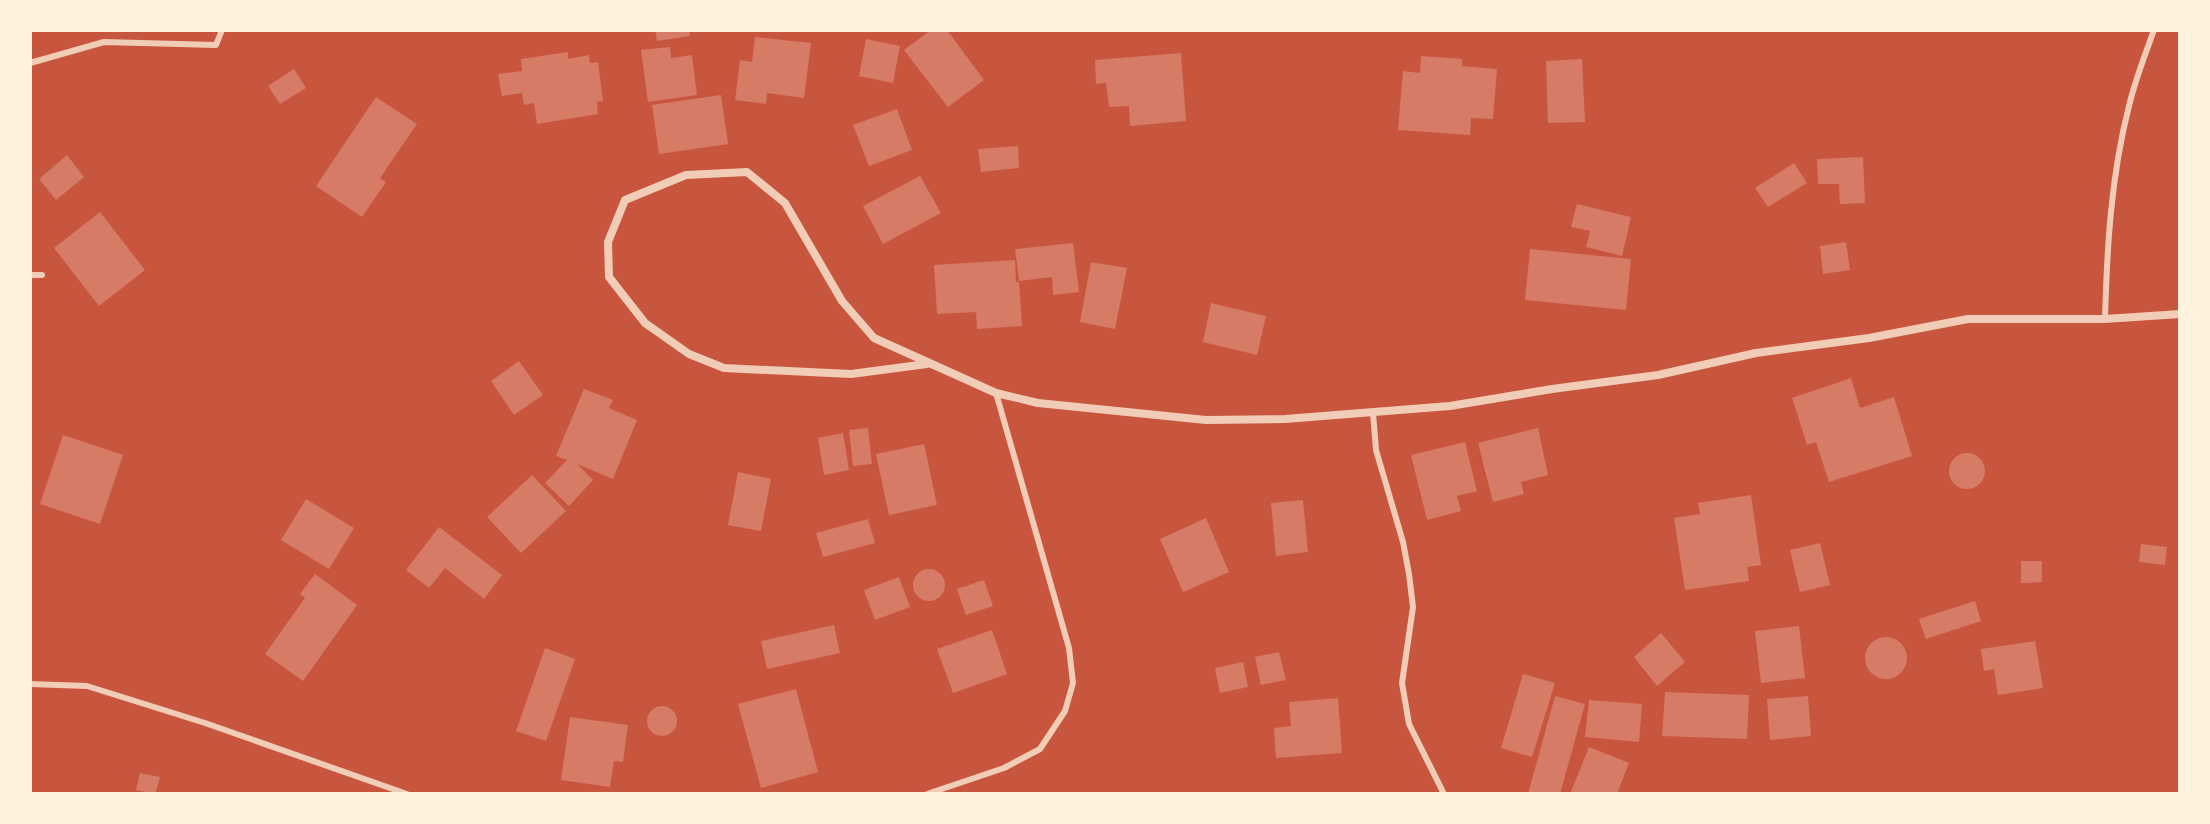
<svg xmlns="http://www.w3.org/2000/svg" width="2210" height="824" font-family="'Sofia Sans Condensed',sans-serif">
  <rect width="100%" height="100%" fill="#c8553d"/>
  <g fill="#d67c66">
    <path d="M655,30H689L690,36L657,41Z"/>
    <path d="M931,30H947L984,80L948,107L904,50Z"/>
    <path d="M755,37L811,43L804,98L767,93L766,104L735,100L740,60L752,62Z"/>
    <path d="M866,39L900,46L893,83L859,76Z"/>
    <path d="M670,47L671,58L692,55L697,95L648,102L641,50Z"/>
    <path d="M568,52V59L589,55L590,63L598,62L603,101L597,102L598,114L537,124L534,103L524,105L522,93L502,96L498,74L522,71L521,59Z"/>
    <path d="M1181,53L1186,121L1130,126L1129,106L1109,107L1106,83L1096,84L1095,60Z"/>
    <path d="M1421,56L1462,59V66L1497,69L1493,119L1471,118L1470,135L1398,130L1403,71L1420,73Z"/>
    <path d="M1582,59L1585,122L1548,123L1546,61Z"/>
    <path d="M294,69L306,88L280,104L268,86Z"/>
    <path d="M721,95L728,144L659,154L652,105Z"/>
    <path d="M376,97L417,124L380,178L386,182L362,217L316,186Z"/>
    <path d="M897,109L912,150L869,166L853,125Z"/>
    <path d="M1018,146L1019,168L981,172L978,149Z"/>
    <path d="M67,155L84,177L56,200L39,179Z"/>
    <path d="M1863,157L1865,203L1840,204L1839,184H1818L1817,159Z"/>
    <path d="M1794,163L1807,183L1768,207L1755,188Z"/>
    <path d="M920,176L941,213L883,244L863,206Z"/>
    <path d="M1577,204L1631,217L1622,256L1586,247L1590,231L1571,227Z"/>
    <path d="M100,212L145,270L99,306L54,248Z"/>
    <path d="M1846,242L1850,270L1823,274L1820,246Z"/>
    <path d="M1073,243L1079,292L1053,295L1052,277L1019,281L1015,249Z"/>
    <path d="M1530,249L1631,259L1626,310L1525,300Z"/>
    <path d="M1015,260L1016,282H1019L1022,326L977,329L976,312L937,314L934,265Z"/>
    <path d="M1091,262L1127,268L1115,329L1080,322Z"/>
    <path d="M1211,303L1266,316L1257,355L1203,342Z"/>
    <path d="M519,361L543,395L514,415L491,381Z"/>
    <path d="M1851,378L1860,408L1894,397L1912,456L1829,482L1816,442L1807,445L1792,398Z"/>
    <path d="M584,389L613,400L609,408L637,420L613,479L577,464L593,480L569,506L545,483L567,460L556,456Z"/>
    <path d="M868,428L872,464L853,466L849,430Z"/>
    <path d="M1538,428L1548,475L1521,482L1524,494L1493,502L1478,443Z"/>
    <path d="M843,433L849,470L824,475L818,438Z"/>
    <path d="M63,435L123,455L100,524L40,504Z"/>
    <path d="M1465,442L1477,491L1457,496L1461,511L1427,520L1411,455Z"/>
    <path d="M924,444L937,505L889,515L876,454Z"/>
    <circle cx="1967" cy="471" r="18"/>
    <path d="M738,472L771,479L761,531L728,525Z"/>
    <path d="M532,475L566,511L521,553L487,517Z"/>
    <path d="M1751,495L1761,565L1747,567L1749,581L1685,590L1674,518L1700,514L1698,503Z"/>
    <path d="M306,499L354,528L329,569L281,540Z"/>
    <path d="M1303,500L1308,552L1276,556L1271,503Z"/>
    <path d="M1206,518L1229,572L1183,592L1160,539Z"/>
    <path d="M868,519L875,543L823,557L816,533Z"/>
    <path d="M439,527L502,575L484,599L445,568L429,588L406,570Z"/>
    <path d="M1820,543L1830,585L1800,592L1790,550Z"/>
    <path d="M2141,544L2167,547L2165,565L2139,562Z"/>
    <path d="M2021,561H2042V582L2021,583Z"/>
    <circle cx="929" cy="585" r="16"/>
    <path d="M315,574L357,605L303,681L265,654L305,598L300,594Z"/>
    <path d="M899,577L910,607L875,620L864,590Z"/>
    <path d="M984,580L993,606L966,615L957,589Z"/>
    <path d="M1975,601L1981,621L1926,639L1919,619Z"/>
    <path d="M834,625L840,653L767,669L761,641Z"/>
    <path d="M1799,626L1805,678L1761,683L1755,631Z"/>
    <path d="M992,630L1007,674L953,693L937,649Z"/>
    <path d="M1661,633L1685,662L1657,686L1634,657Z"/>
    <circle cx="1886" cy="658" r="21"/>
    <path d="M2035,641L2043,688L1998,695L1994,669L1984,671L1981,649Z"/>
    <path d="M545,648L575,659L546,741L516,731Z"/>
    <path d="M1279,652L1286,680L1261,685L1255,657Z"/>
    <path d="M1243,662L1248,687L1220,693L1215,668Z"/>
    <path d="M1523,674L1555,683L1532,757L1501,748Z"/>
    <path d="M796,689L818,772L761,788L738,704Z"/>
    <path d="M1665,692L1749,695L1747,739L1662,736Z"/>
    <path d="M1555,696L1585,704L1560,794H1528Z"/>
    <path d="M1808,696L1811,736L1770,740L1767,699Z"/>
    <path d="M1338,698L1342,753L1276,758L1274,728L1291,726L1289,702Z"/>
    <path d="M1589,700L1642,704L1639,742L1585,737Z"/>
    <circle cx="662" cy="721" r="15"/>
    <path d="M570,717L628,725L623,762L614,761L610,787L561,780Z"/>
    <path d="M1589,747L1629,763L1617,794H1570Z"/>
    <path d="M140,773L160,777L155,794L136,790Z"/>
  </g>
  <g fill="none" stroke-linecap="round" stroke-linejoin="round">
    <g stroke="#f1ccb7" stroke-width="6">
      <path d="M30,63L104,42L216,45L222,30"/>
      <path d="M30,275H42"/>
      <path d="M2105,319C2107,247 2111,176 2129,106C2135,80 2145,55 2154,30"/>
      <path d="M1373,413L1376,450L1403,542L1409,574L1413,607L1402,683L1409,724L1444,794"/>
      <path d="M30,684L87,686L205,723L407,794"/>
      <path d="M927,794L1004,768L1040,749L1065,711L1073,683L1069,648L996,393"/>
    </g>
    <path stroke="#f1ccb7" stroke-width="8" d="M927,364L851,374L724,368L689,354L645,323L609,277L608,242L625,200L686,175L747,172L785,203L842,301L874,338L996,393L1038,403L1206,420L1285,419L1450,406L1552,389L1658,375L1756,353L1869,338L1968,319H2105L2180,314"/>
  </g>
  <rect width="2210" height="824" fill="none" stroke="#fff3e0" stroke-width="64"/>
</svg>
